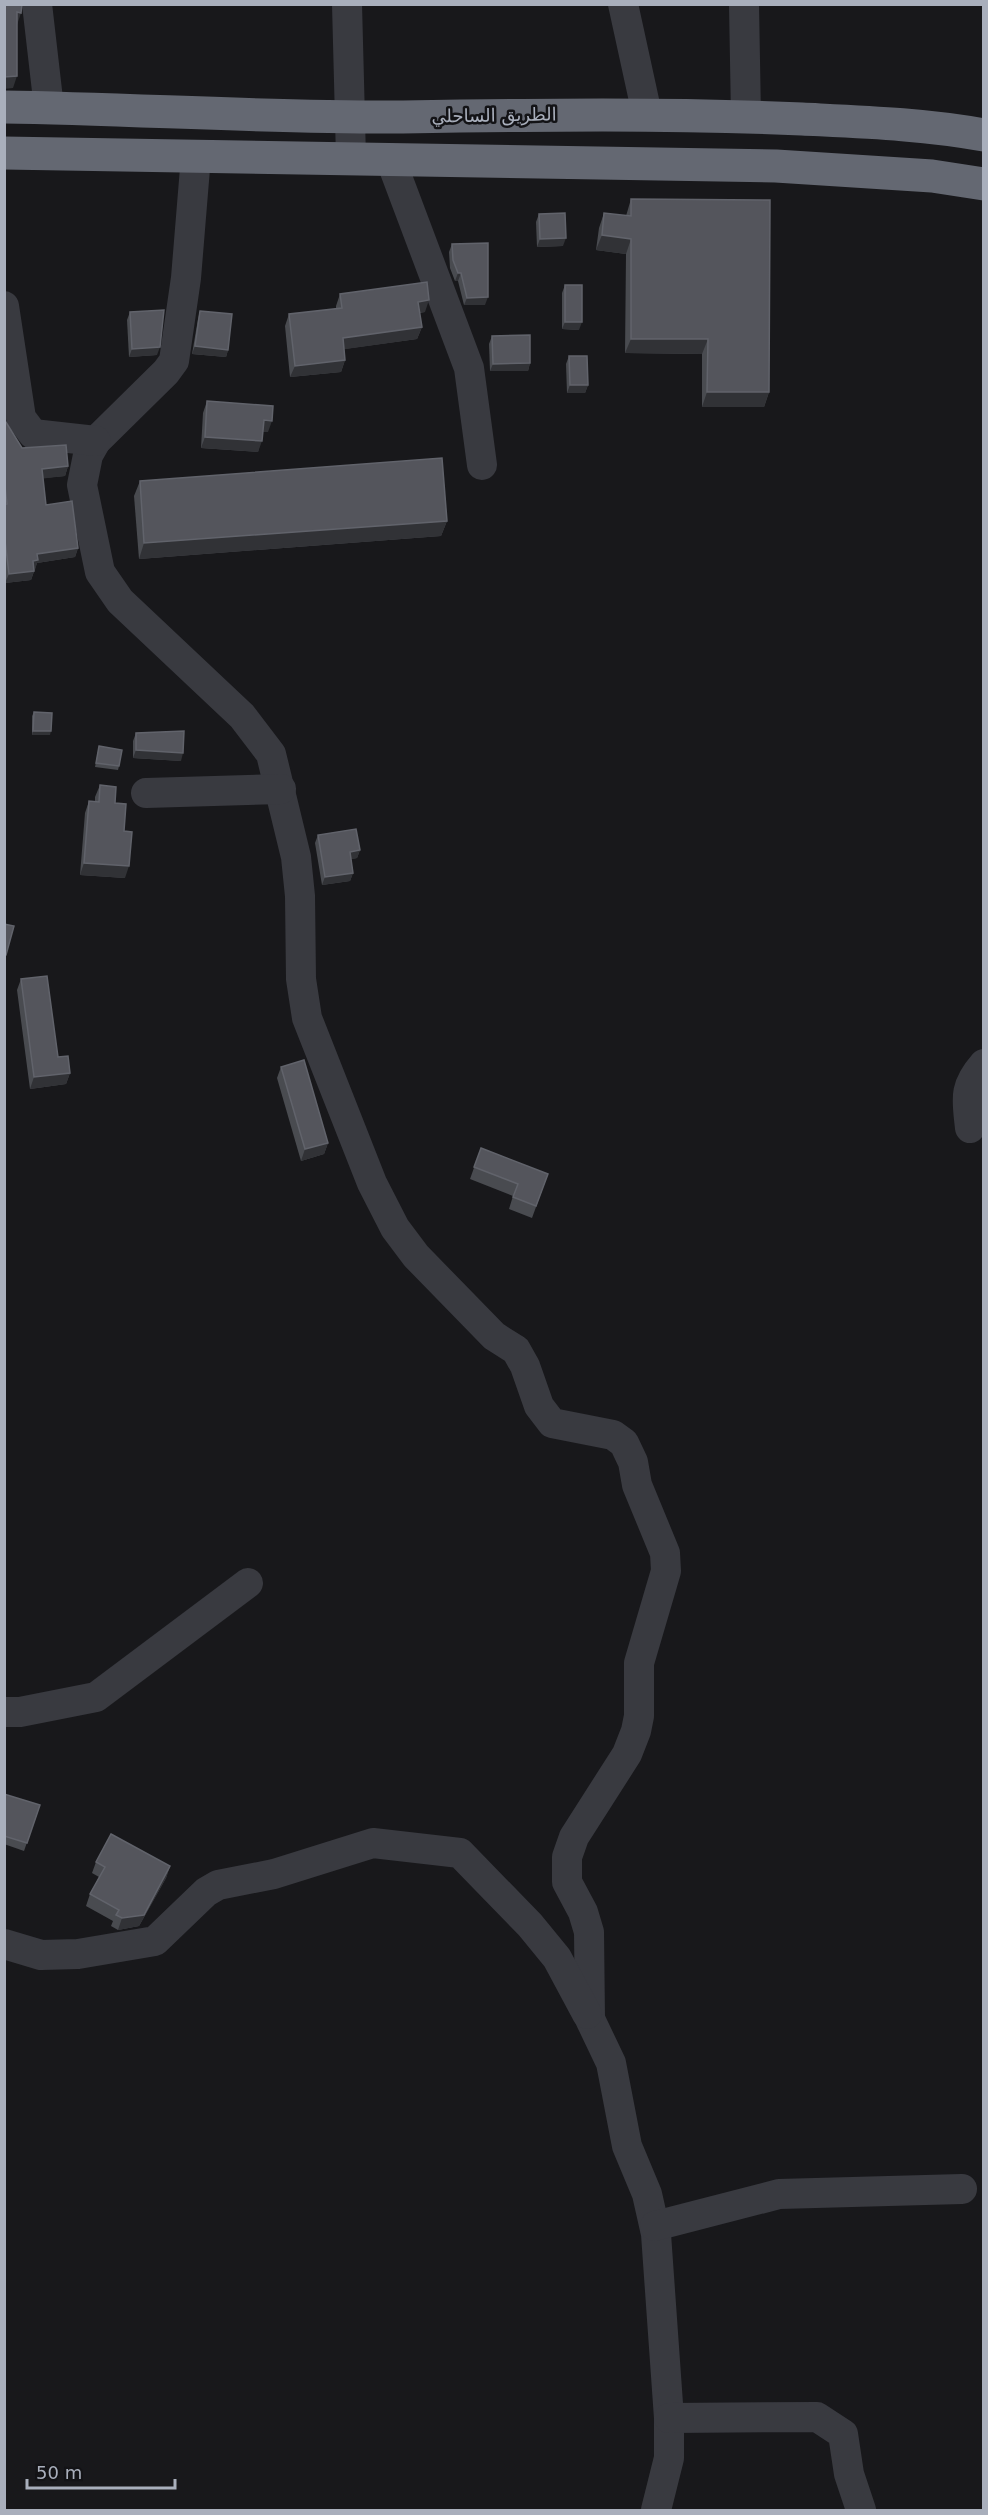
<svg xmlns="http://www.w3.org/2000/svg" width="988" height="2515" font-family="'DejaVu Sans',Cairo,sans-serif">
  <rect width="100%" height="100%" fill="#18181b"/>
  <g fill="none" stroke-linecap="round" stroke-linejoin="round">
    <g stroke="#393a40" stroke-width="30">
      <path d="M37,4L49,108"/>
      <path d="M347,4L351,158"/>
      <path d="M623,4L647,114"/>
      <path d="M744,4L746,117"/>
      <path d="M196,156L186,278L174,361L166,372L96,441L88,455L82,485L100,572L120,601L242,716L271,754L296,857L300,896L301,979L307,1018L372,1183L395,1228L416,1256L494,1336L516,1350L525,1366L539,1406L552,1423L613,1435L624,1443L633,1462L637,1485L665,1553L666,1571L639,1663V1716L636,1731L627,1754L574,1837L567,1857V1882L583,1912L589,1932L590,2019L611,2063L627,2146L647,2194L656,2234L669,2418V2458L656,2510"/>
      <path d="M390,158L469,368L482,465"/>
      <path d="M4,306L21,418L33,434L96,441"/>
      <path d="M146,793L281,789"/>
      <path d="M970,1128C967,1099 963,1088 984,1064"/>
      <path d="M4,1712H20L96,1697L248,1583"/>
      <path d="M4,1944L41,1955L78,1954L155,1941L206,1892L218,1885L274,1874L373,1843L460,1853L530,1925L557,1958L587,2014"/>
      <path d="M655,2226L779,2194L962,2189"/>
      <path d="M669,2418L817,2417L843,2434L849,2474L861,2510"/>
    </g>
    <g stroke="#646872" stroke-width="33">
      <path d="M4,107C137,109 270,118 403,117C536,115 669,113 802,119C863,122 924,124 984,135"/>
      <path d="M4,153L776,166L932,176L984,184"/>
    </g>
  </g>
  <g fill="#494b50">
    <path d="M631,199L769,392L764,407H702V354L625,353L626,254L596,250L599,228L604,213L626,216Z"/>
    <path d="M539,214L563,246L537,247L536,222Z"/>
    <path d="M452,244L485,305H464L458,281H455L450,268L449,252Z"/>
    <path d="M565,285L579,330L562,329V293Z"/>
    <path d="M340,294L425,312L419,313L422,327L417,339L344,349L345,360L341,372L290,377L285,326L289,314L336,309V306Z"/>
    <path d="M200,311L228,350L226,357L192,354L198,319Z"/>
    <path d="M130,312L157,355L129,357L127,320Z"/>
    <path d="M492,336L530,363L528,371H490L489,344Z"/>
    <path d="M569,356L588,385L585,393H567L566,364Z"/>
    <path d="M207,401L268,432H263L258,452L201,448L203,413Z"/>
    <path d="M4,419L22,448L68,466L65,476L43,478L46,505L78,548L75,557L37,563L31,580L5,583L4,574Z"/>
    <path d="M140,481L447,521L441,536L139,559L134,496Z"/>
    <path d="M34,712L50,735H32V716Z"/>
    <path d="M136,733L181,761L133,758V741Z"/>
    <path d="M99,746L119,766L118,770L95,767Z"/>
    <path d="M100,785L115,803L124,831L125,878L80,875L85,813L89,801L95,802V797Z"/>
    <path d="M318,835L360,850L357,858L351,859L353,873L350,881L322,885L315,843Z"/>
    <path d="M21,979L58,1057L70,1073L66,1084L30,1089L17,990Z"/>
    <path d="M281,1067L328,1143L324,1154L301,1161L277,1078Z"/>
    <path d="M481,1148L548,1174L532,1218L509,1209L513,1196L470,1179Z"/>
    <path d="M4,1794L40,1805L24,1851L4,1844Z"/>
    <path d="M96,1862L170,1866L166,1878L139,1926L118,1930L111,1926L113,1921L86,1906L90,1894L99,1877L92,1873Z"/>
  </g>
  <g fill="#313236">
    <path d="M17,12L21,13L17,25Z"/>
    <path d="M17,76L13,88L4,89V77Z"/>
    <path d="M602,235L631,239L626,254L596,250Z"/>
    <path d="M566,238L563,246L537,247L540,239Z"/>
    <path d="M458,273H461L458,281H455Z"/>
    <path d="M488,297L485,305H464L467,298Z"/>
    <path d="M429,300L425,312L414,313L418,302Z"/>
    <path d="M565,322H582L579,330L562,329Z"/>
    <path d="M422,327L417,339L339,350L343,338Z"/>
    <path d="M631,339H708L702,354L625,353Z"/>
    <path d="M195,346L228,350L226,357L192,354Z"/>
    <path d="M160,347L157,355L129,357L132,349Z"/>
    <path d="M345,360L341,372L290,377L295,366Z"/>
    <path d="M530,363L528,371H490L493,364Z"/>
    <path d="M570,385H588L585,393H567Z"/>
    <path d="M707,392H769L764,407H702Z"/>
    <path d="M264,420L272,421L268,432H259Z"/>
    <path d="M205,437L262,441L258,452L201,448Z"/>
    <path d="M68,466L65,476L39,479L42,469Z"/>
    <path d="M447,521L441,536L139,559L144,543Z"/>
    <path d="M78,548L75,557L37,563L35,570L30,571L33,561L37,554Z"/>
    <path d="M34,571L31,580L5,583L9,574Z"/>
    <path d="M33,731H51L50,735H32Z"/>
    <path d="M136,750L183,753L181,761L133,758Z"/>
    <path d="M360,850L357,858L347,860L350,852Z"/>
    <path d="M84,863L129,866L125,878L80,875Z"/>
    <path d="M353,873L350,881L322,885L325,877Z"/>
    <path d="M70,1073L66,1084L30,1089L34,1077Z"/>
    <path d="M328,1143L324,1154L301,1161L305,1149Z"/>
    <path d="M170,1866L166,1878L139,1926L118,1930L122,1918Z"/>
  </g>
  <g fill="#54555c" stroke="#61636b" stroke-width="1.5">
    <path d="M4,4H22L21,13L17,12V76L4,77Z"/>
    <path d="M631,199L770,200L769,392H707L708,339H631V239L602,235L604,213L631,216Z"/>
    <path d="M565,213L566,238L540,239L539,214Z"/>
    <path d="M488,243V297L467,298L461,273H458L453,260L452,244Z"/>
    <path d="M427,282L429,300L418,302L422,327L343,338L345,360L295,366L289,314L342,308L340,294Z"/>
    <rect x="565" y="285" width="17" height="37"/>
    <path d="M164,310L160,347L132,349L130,312Z"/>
    <path d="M200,311L232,314L228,350L195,346Z"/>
    <path d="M530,335V363L493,364L492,336Z"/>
    <path d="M569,356H587L588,385H570Z"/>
    <path d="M207,401L273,406L272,421L264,420L262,441L205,437Z"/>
    <path d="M4,419L22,448L66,445L68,466L42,469L46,505L72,501L78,548L37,554L38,560L33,561L34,571L9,574L4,532V505L7,504L4,477Z"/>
    <path d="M442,458L447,521L144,543L140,481Z"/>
    <path d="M34,712L52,713L51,731H33Z"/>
    <path d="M184,731L183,753L136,750V733Z"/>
    <path d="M99,746L122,750L119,766L96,763Z"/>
    <path d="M100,785L116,787L115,803L126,804L124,831L132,832L129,866L84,863L89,801L99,802Z"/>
    <path d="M356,829L360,850L350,852L353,873L325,877L318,835Z"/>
    <path d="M4,924L14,926L6,955H4Z"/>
    <path d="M47,976L58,1057L68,1056L70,1073L34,1077L21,979Z"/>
    <path d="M304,1060L328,1143L305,1149L281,1067Z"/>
    <path d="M481,1148L548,1174L536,1206L513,1197L518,1184L474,1167Z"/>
    <path d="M4,1794L40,1805L27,1843L4,1836Z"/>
    <path d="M111,1834L170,1866L144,1915L122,1918L116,1915L119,1910L90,1894L105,1867L96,1862Z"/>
  </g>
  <g text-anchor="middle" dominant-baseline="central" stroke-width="5" stroke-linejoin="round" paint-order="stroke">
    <g font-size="18" fill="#a9afbc" stroke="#131316">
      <text transform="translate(494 115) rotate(-1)">الطريق الساحلي</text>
    </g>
  </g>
  <rect width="988" height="2515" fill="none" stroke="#a9afbc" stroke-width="12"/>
  <path d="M27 2479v9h148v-9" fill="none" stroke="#a9afbc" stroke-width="3"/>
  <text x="36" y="2479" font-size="18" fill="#a9afbc" stroke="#131316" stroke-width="4.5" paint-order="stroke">50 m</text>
</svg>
